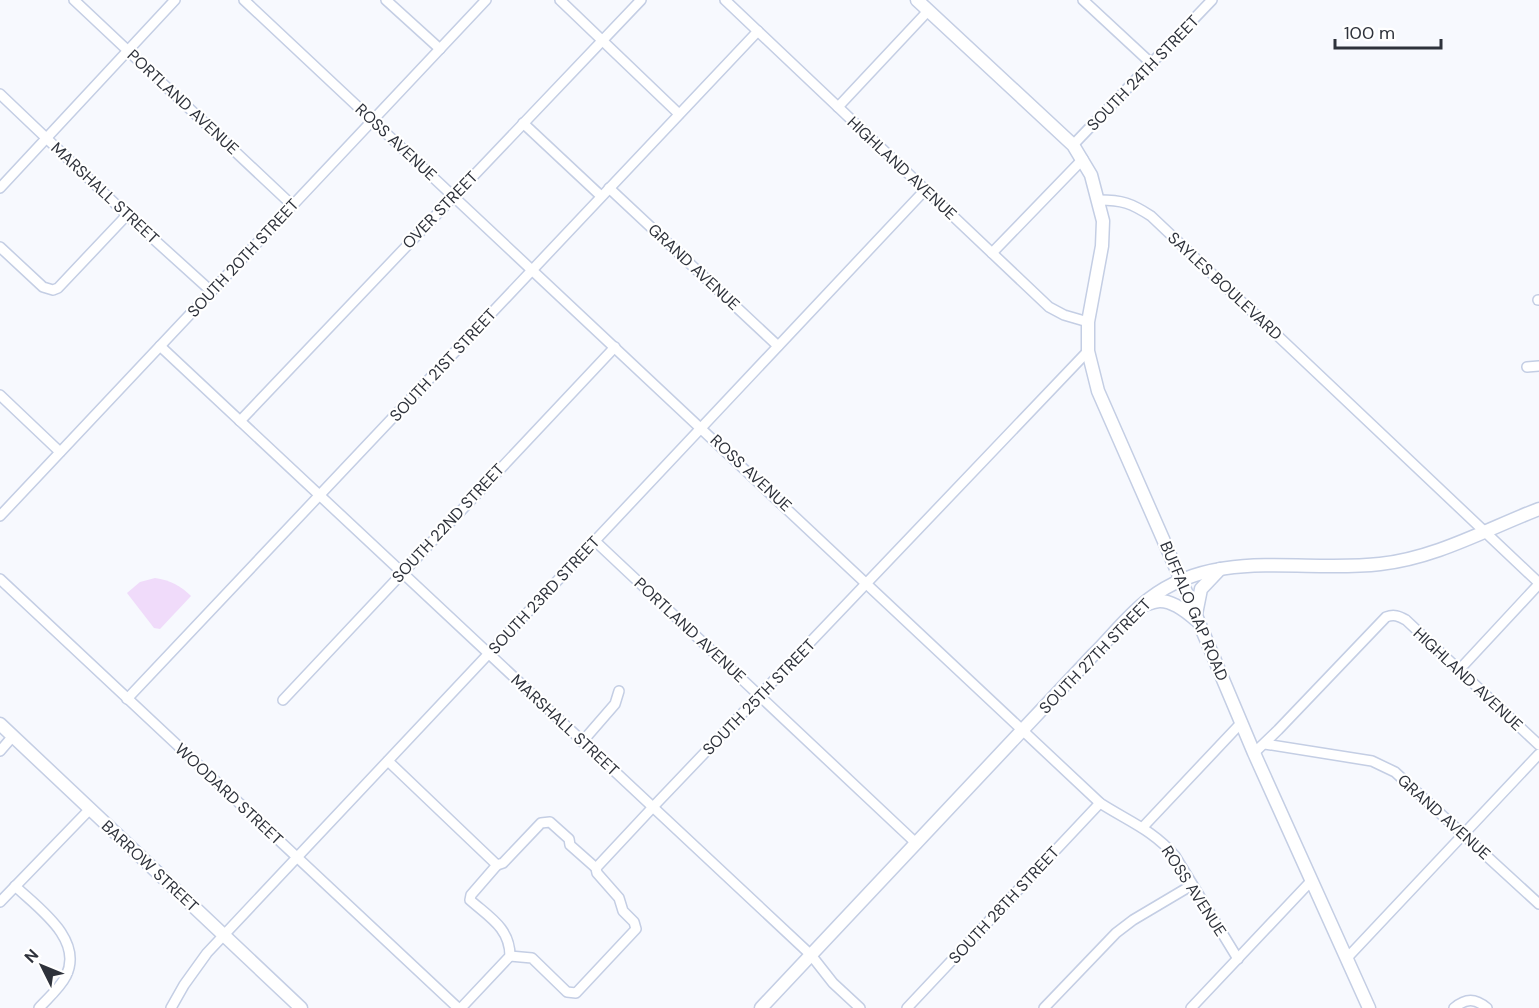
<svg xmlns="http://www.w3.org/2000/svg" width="1539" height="1008" font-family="'DM Sans',sans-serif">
  <rect width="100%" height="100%" fill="#f7f9fe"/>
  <path fill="#f0dbfa" d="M155,578C170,580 181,586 191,596L160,629L154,628L127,593L140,582Z"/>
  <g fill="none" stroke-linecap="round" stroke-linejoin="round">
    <defs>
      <g id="minor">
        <path d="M74,0L292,205"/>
        <path d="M244,0L1100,803C1128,821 1153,830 1175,856L1238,959"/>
        <path d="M386,0L440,49"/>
        <path d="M560,0L679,114"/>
        <path d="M725,0L1049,307L1064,315L1088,322"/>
        <path d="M1083,0L1152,64"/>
        <path d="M0,94L127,215L211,291"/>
        <path d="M838,107L928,11"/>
        <path d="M523,123L601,196"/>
        <path d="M1073,145L1212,0"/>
        <path d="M0,188L175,0"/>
        <path d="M609,188L778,346"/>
        <path d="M1099,200C1122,200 1131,203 1151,216L1539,583"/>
        <path d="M0,247L43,287L53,290L58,288L127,215"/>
        <path d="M992,253L1083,159"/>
        <path d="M1538,300H1539"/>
        <path d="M160,346L811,955L833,983L860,1008"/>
        <path d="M1527,367L1539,366"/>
        <path d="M0,395L60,452"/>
        <path d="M240,421L641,0"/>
        <path d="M0,516L486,0"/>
        <path d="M595,541L917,844"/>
        <path d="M0,579L458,1008"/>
        <path d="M1459,670L1539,584"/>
        <path d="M127,699L758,31"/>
        <path d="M283,700L615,347"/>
        <path d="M582,742L615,704L619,691"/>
        <path d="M1265,744L1372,761L1395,772L1539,904"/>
        <path d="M0,751L13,736"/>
        <path d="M1254,753L1278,730L1386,617C1394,614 1399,616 1406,620L1539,745"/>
        <path d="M388,761L497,865L503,863L541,823L550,822L569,839L570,845L596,868"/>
        <path d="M1143,827L1242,722"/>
        <path d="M15,886C38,908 84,939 66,976C60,988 48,998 39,1008"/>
        <path d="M0,902L90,809"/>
        <path d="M510,956L532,958L567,992L576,993L636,929L634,922L623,911L619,898L597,873L596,868L653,807L1088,351"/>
        <path d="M1347,958L1539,754"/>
        <path d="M171,1008L184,985L207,953L925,190"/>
        <path d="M461,1008L510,956C510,928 489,917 470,900L471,895L497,865"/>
        <path d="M907,1008L1100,803"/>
        <path d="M1044,1008L1116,933L1133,920L1192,885"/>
        <path d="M1191,1008L1312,880"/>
        <path d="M1454,1008C1466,998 1475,998 1487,1008"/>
      </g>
      <g id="major">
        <path d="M917,0L1073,145L1091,175L1103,221L1102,246L1088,322V351L1098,391L1181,580L1254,753L1369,1008"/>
        <path d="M1144,605C1149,604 1155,601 1160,601C1172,601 1187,612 1196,620"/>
        <path d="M1196,614L1201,589L1220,569"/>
        <path d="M0,724L301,1008"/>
        <path d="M761,1008L1094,654C1112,636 1129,614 1149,599C1216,547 1303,573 1380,564C1436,558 1487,529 1539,509"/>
      </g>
    </defs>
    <use href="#minor" stroke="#c4cee4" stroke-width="12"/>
    <use href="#major" stroke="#c4cee4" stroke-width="15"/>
    <use href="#minor" stroke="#fff" stroke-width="9"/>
    <use href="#major" stroke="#fff" stroke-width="12"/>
  </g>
  <g text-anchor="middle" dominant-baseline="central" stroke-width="4.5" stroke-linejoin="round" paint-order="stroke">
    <g font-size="16" fill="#2e323b" stroke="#fff">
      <text transform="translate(1143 73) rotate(-46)">SOUTH 24TH STREET</text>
      <text transform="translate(183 102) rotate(43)">PORTLAND AVENUE</text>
      <text transform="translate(396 142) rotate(43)">ROSS AVENUE</text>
      <text transform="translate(902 168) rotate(43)">HIGHLAND AVENUE</text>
      <text transform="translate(105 193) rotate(43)">MARSHALL STREET</text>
      <text transform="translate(440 210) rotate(-46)">OVER STREET</text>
      <text transform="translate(243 258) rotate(-47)">SOUTH 20TH STREET</text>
      <text transform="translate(694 267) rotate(43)">GRAND AVENUE</text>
      <text transform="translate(1225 286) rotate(43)">SAYLES BOULEVARD</text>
      <text transform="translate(443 365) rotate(-47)">SOUTH 21ST STREET</text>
      <text transform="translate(751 473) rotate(43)">ROSS AVENUE</text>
      <text transform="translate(448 523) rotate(-47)">SOUTH 22ND STREET</text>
      <text transform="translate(544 595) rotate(-47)">SOUTH 23RD STREET</text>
      <text transform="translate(1194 611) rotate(67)">BUFFALO GAP ROAD</text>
      <text transform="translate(690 630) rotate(43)">PORTLAND AVENUE</text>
      <text transform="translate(1095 656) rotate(-46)">SOUTH 27TH STREET</text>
      <text transform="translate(1468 679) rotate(43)">HIGHLAND AVENUE</text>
      <text transform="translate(759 697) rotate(-46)">SOUTH 25TH STREET</text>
      <text transform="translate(565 725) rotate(43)">MARSHALL STREET</text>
      <text transform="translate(229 794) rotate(43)">WOODARD STREET</text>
      <text transform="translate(1444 817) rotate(42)">GRAND AVENUE</text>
      <text transform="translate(150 866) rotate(43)">BARROW STREET</text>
      <text transform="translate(1194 891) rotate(57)">ROSS AVENUE</text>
      <text transform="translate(1004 905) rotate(-47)">SOUTH 28TH STREET</text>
    </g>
  </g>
  <g transform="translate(42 966) rotate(313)" stroke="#ffffff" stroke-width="4.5" paint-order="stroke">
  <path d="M0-4.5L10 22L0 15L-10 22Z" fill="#2e323b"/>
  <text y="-9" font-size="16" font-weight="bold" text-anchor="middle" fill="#2e323b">N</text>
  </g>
  <path d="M1335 39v9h106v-9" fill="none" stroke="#2e323b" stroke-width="3"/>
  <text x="1344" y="39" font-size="18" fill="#2e323b" stroke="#ffffff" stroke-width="4.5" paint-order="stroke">100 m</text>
</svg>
